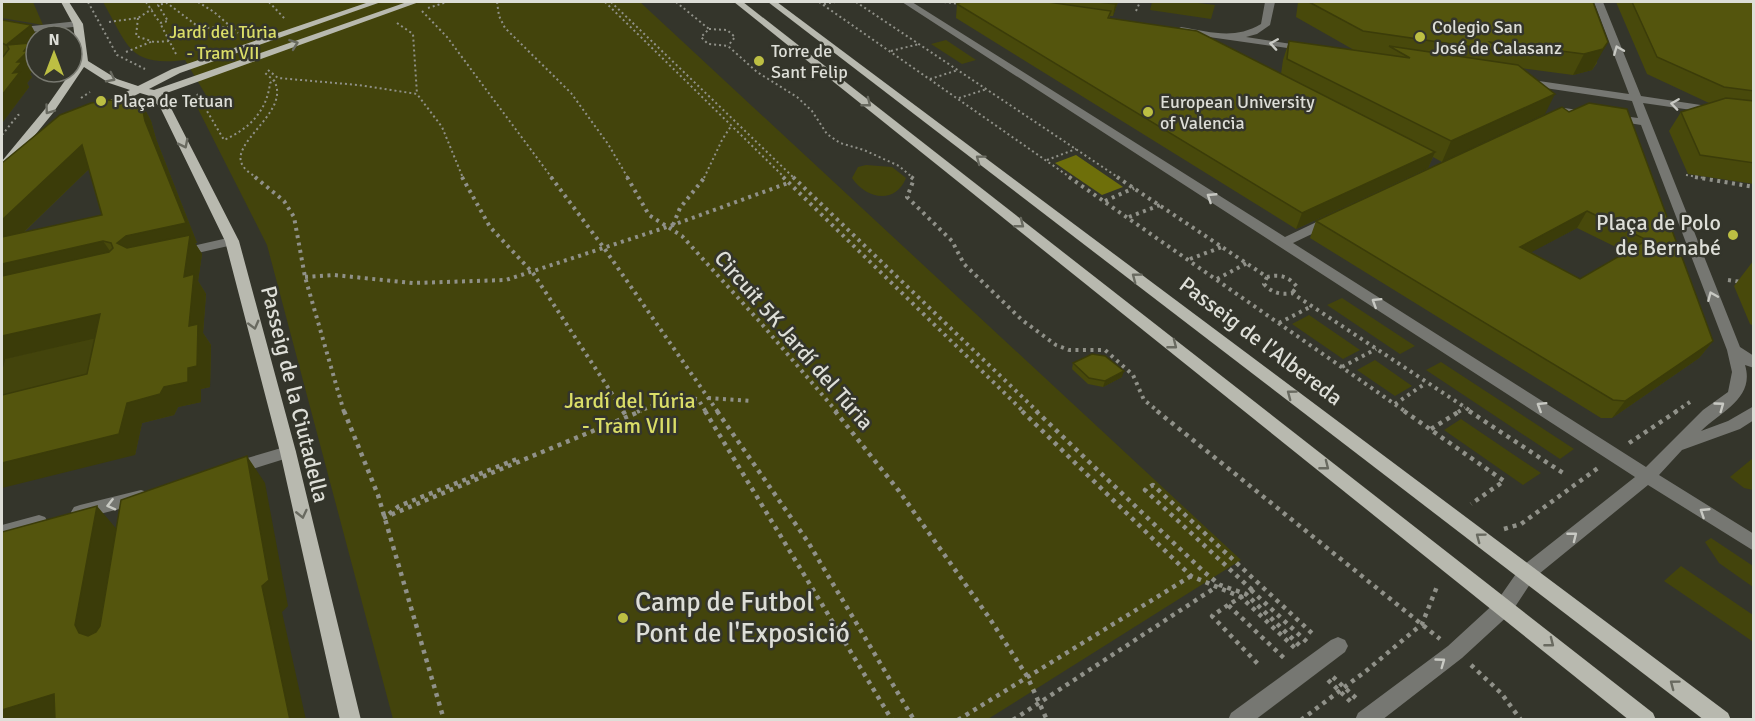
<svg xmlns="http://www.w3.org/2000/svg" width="1755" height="721" font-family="Signika,sans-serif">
  <rect width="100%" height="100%" fill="#34352b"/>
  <g fill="#43440c">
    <path d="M2,2H33L43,25L2,18Z"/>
    <path d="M103,2H640L1241,560L988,719H393L267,245L197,107L210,102L185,60C128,67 128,45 103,2Z"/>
    <path d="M1152,2H1190L1215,5L1211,19L1150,10Z"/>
    <path d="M946,40L976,60L962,64L931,44Z"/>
    <path d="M866,165L892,167L906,178C895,205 866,199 852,178L858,167Z"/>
    <path d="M1342,298L1415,346L1400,354L1327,305Z"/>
    <path d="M1309,315L1360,350L1343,359L1292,324Z"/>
    <path d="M115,334L102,395L2,420V371L5,359Z"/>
    <path d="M1375,360L1412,386L1395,396L1357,370Z"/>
    <path d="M1441,362L1574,449L1560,459L1426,370Z"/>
    <path d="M1461,419L1541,473L1523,485L1444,430Z"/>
    <path d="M1753,458V490L1744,488L1730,477Z"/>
    <path d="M1711,538L1753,566V587L1719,563L1705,542Z"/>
    <path d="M1681,566L1753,615V639L1752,641L1664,581Z"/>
  </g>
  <path fill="#6e6f0a" d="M1076,155L1123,187L1102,195L1055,163Z"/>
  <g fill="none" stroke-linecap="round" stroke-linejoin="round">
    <g stroke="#909189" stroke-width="2" stroke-dasharray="2 3" stroke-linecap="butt">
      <path d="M88,2L117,55L145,69"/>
      <path d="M146,2L160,23"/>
      <path d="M198,2L214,12L238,33"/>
      <path d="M269,2L285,19"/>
      <path d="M497,2L499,16L505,28L571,93L608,144L628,178"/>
      <path d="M605,2L785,178"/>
      <path d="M611,2L794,178"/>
      <path d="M676,2L709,29L701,37L708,44L728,46L757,72L797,97L812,111L827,134L840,143L864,150L899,166L913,178"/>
      <path d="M819,2L1071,178"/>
      <path d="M856,2L1119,178"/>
      <path d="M944,2L961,4"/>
      <path d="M824,4L835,2"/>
      <path d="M428,8L447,2"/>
      <path d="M422,11L447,37L552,178"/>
      <path d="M1136,11L1140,2"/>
      <path d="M138,18L136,36L154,42L170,41"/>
      <path d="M109,22L138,18L152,9"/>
      <path d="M397,23L413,34L417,94"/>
      <path d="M709,29L727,30L735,37L728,46"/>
      <path d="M891,51L919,44"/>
      <path d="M126,52L153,41"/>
      <path d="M176,54L160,23L168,21L158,5L167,3L200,28L228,27"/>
      <path d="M268,70L278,78L358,85L417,94L442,127L463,178"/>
      <path d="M930,79L958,70"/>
      <path d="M197,94L224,140C249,129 267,111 270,83L275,80"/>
      <path d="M81,98L90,92"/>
      <path d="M959,98L987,89"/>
      <path d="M2,135L18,115L22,114"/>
      <path d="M1047,160L1076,149"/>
      <path d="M1686,175L1704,178"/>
      <path d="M257,178C253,175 246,171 243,166C228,144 286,115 276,85C275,80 268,76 264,72"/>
      <path d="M704,178L722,140L731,126"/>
    </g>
    <g stroke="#909189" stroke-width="4" stroke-dasharray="3 4.5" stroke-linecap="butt">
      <path d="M255,177L284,201L294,217L305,277L344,412"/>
      <path d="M462,177L490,227L533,273L624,412"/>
      <path d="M551,177L604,248L718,412"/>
      <path d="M627,177L649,215L682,236L760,322L837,412"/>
      <path d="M783,177L1024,412"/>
      <path d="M793,177L1038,412"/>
      <path d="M911,177L914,179L907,197L952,241L964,264L1022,320L1056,345L1069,350H1105L1133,375L1144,400L1159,412"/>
      <path d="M1069,177L1406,412"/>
      <path d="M1117,177L1267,277C1279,274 1289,276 1297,287L1292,293"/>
      <path d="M1695,177L1754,187"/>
      <path d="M1105,201L1134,188"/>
      <path d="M1129,217L1160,205"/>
      <path d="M673,225L680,208L705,177"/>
      <path d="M1190,259L1222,247"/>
      <path d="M305,277L334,275L413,283L506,280L673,225L788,183"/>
      <path d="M1267,277L1264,284C1272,293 1281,295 1292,293L1472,412"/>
      <path d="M1217,279L1247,263"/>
      <path d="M1728,280L1741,282"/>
      <path d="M1279,323L1312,306"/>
      <path d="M1342,367L1376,349"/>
      <path d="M708,398L751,401"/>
      <path d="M1395,404L1426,383"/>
      <path d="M637,412L674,397L698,399L706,412"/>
      <path d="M1458,412L1465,408"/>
      <path d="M1675,412L1690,402"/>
    </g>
    <g stroke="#909189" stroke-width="4.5" stroke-dasharray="4 5" stroke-linecap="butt">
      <path d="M344,411L378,495L444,720"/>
      <path d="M623,411L626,416"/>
      <path d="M705,411L892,720"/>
      <path d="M717,411L808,542L914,720"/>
      <path d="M835,411L899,491L988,616L1027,676L1047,720"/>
      <path d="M1022,411L1191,576L1241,597L1297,650"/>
      <path d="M1036,411L1203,571L1220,585L1246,594L1301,647"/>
      <path d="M1157,411L1440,639"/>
      <path d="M1404,411L1504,481L1471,504"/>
      <path d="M1469,411L1566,475"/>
      <path d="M1431,429L1460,411"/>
      <path d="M1629,443L1677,411"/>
      <path d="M389,514L399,506L517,459"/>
      <path d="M383,518L641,411"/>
      <path d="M1504,529L1521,524L1598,468"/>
      <path d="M1251,590L1307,642"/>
      <path d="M1252,590L1145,490L1153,485L1315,636"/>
      <path d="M1243,596L1228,605L1285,659"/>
      <path d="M1228,605L1212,616L1259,665"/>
      <path d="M1471,665L1501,693L1521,720"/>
      <path d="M1333,677L1358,700"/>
      <path d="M1328,680L1353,704"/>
      <path d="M958,720L1191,576"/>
      <path d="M1013,720L1216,587"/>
      <path d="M1301,720L1366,671L1422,624L1438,584"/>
    </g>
    <g fill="#767772" fill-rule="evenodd">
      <path d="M902,2H912L1285,237L1327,217H1335L1337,220L1335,223L1293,243L1646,467L1703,410L1728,392L1732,372L1727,350L1641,125L1574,114H1566L1548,121L1542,118L1564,108L1638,118L1632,101L1525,85L1520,82L1525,79L1629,94L1594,2H1603L1641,96L1754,113V119L1643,103L1740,347L1754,356V368L1745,365C1755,398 1722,411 1701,431L1728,421L1754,406V420L1740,429L1682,450L1659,475L1754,534V551L1648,485L1534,578L1511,613L1462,658L1382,720H1355L1358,713L1448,646L1497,601L1520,568L1635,477Z"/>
      <path d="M1265,2H1275L1270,25L1257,34L1246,37L1305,46L1310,49L1308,51L1181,33L1176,30L1181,27C1211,32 1234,40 1261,24Z"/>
      <path d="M78,21L83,24L81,26L14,34L2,32V26L14,28Z"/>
      <path d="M232,237L239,241L237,244L180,257L173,253L175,250Z"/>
      <path d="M288,446L294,448L296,452L294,456L233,475L227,474L225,469L227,464Z"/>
      <path d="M141,490L147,492L150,497L147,502L80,519L74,517L71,512L74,507L80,505Z"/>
      <path d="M39,515L45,517L48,522L45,527L2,539V525Z"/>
      <path d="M1338,637L1345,640L1348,646L1345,652L1255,720H1228L1231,713L1331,640Z"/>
    </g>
    <g fill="#b8b9af" fill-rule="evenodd">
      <path d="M61,2H69L83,24L88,61L117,79L138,86L172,69L369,2H381L180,73L149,89L154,90L407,2H419L161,95L171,108L239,241L296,452L361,720H340L280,452L225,241L161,109L150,96L140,93L104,111H96V107L130,90L109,83L84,67L53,113L8,168H2V161L45,109L78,62L73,24Z"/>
      <path d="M734,2H743L1653,713L1656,720H1629Z"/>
      <path d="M768,2H777L1728,713L1731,720H1704Z"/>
    </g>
  </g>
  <g fill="#48490b" fill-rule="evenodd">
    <path d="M961,2H1118L1113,16H1110V18L1281,74L1283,60L1289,41L1354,50L1296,17L1298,2H1593L1597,63L1592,70L1573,75L1521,68L1442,162L1433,157L1428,168L1296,229L956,18L957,4Z"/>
    <path d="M1616,2H1754V184L1688,174L1669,131L1681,112L1709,103L1647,74Z"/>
    <path d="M2,20L36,36V43L31,46L36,63L30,74L32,77L27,83L29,87L2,123V58L3,56L2,57Z"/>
    <path d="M141,102L151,121L156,139L197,243H195L202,254L198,281L206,294L203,333L211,345L210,387L201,389V402L178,407L174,415L142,423L135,455L87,374L95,339L5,359L2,163ZM89,169L102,215L24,232Z"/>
    <path d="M1562,107L1713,341L1699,358L1612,418H1601L1310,238L1316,221ZM1577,228L1626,252L1580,279L1531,252Z"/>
    <path d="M1754,260V326L1750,324L1734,286Z"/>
    <path d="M1073,363L1122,377L1103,387L1088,384L1072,369Z"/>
  </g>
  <g fill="#3b3c09">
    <path d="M1116,2H1118L1113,16L1115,4Z"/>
    <path d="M31,25L37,36H36V43L31,46L36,54V67L30,74L32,77L27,83L29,87L2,123V95L13,73L16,59L6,45Z"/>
    <path d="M1608,42L1592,70L1573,75L1584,54Z"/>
    <path d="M1555,94L1545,114L1442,162L1451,141Z"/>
    <path d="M141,102L151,121L156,139L197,243H195L202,254L198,281L206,294L203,333L211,345L210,387L201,389V402L178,407L174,415L142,423L135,455L2,488V463L119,434L139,256L117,243L145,121Z"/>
    <path d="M82,145L94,164L2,253V220Z"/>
    <path d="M1435,152L1428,168L1296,229L1302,213Z"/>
    <path d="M1587,211L1577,228L1511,263L1520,247Z"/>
    <path d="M103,241L117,261L2,287V264Z"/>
    <path d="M100,314L115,334L5,359L2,371V336Z"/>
    <path d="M1713,341L1699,358L1612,418L1625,401Z"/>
    <path d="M1124,371L1122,377L1103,387L1105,381Z"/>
    <path d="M247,456L265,483L288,606L282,612L306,720H290L262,586Z"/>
    <path d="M97,506L120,533L101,651L79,633L75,625Z"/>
    <path d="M54,694L80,720H2V710Z"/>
  </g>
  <g fill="#54550d" stroke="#3b3c09" stroke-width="1.5" fill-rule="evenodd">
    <path d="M961,2H1048L1111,11L1108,18L1197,31L1435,152L1302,213L957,4Z"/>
    <path d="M1098,2H1116L1115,4Z"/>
    <path d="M1309,2H1593L1608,42L1603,49L1584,54L1490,42L1501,51L1363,31Z"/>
    <path d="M1632,2H1754V91L1724,87L1657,57Z"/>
    <path d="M2,20L31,25L6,45L2,43Z"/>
    <path d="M1289,41L1410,58L1389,46L1518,65L1555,94L1451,141L1287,59Z"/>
    <path d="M30,43L24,51H28L17,62H22L13,73L20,72L2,95V58L9,49L7,45Z"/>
    <path d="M1726,98L1754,101V163L1700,155L1681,112Z"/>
    <path d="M110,100L141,102L145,121L186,223L126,236L117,243L127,248L190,235L184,277L194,274L189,326L198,324L197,366L188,368V382L164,387L160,394L127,403L119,434L2,463V395L87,374L100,314L2,336V276L109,252L113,248L111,243L103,241L2,264V237L102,215L82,145L2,220V163L60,115L91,103Z"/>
    <path d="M1589,103L1627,109L1713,341L1625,401L1613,400L1316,221L1562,107L1569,112ZM1587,211L1647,240L1580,279L1520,247Z"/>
    <path d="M1092,354L1105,356L1124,371L1105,381L1089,378L1073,363Z"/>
    <path d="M247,456L269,580L262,586L290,720H55L54,694L2,710V532L97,506L75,625L79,633L88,636L96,632L100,626L121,500Z"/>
  </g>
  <defs><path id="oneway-chevron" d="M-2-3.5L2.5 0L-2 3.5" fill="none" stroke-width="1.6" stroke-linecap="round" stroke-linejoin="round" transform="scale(1.5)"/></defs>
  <g stroke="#696a60">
    <use href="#oneway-chevron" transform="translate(294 44) rotate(-20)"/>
    <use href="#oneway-chevron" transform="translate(111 78) rotate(27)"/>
    <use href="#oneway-chevron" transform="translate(867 103) rotate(38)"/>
    <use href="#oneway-chevron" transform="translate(49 110) rotate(126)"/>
    <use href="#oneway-chevron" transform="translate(184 144) rotate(63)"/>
    <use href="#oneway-chevron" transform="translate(980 159) rotate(-143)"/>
    <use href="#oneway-chevron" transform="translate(1020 224) rotate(38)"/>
    <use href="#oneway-chevron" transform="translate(1136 277) rotate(-143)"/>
    <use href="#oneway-chevron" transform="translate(254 325) rotate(75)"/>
    <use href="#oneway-chevron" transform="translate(1173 345) rotate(38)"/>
    <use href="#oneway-chevron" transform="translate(1291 394) rotate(-143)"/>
    <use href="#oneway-chevron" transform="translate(1325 466) rotate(38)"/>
    <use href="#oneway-chevron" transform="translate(302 514) rotate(77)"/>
    <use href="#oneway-chevron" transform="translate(1480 537) rotate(-143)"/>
    <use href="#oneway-chevron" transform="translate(1550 643) rotate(38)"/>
    <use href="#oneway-chevron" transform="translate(1674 684) rotate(-143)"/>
  </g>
  <g stroke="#c8c9c3">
    <use href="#oneway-chevron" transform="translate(1274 44) rotate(-171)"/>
    <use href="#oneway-chevron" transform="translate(1618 50) rotate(-112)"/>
    <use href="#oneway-chevron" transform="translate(1675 104) rotate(-172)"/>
    <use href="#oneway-chevron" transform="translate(1211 197) rotate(-147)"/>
    <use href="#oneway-chevron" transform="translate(1712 296) rotate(-113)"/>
    <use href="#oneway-chevron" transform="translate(1376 302) rotate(-148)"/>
    <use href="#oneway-chevron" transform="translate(1541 406) rotate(-148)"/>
    <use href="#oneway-chevron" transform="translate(1720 406) rotate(-36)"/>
    <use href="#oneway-chevron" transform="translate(111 505) rotate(166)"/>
    <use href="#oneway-chevron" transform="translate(1704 512) rotate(-147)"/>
    <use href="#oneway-chevron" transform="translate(1573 536) rotate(-38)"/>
    <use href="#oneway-chevron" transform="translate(1441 662) rotate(-36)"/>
  </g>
  <g fill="#bdbf43" stroke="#34352b" stroke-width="2">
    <circle cx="1420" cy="37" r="6"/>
    <circle cx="759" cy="61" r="6"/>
    <circle cx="101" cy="101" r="6"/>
    <circle cx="1148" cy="112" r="6"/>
    <circle cx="1733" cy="235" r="6"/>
    <circle cx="623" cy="618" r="6"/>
  </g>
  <g text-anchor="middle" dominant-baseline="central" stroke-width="5" stroke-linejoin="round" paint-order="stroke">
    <g font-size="18" fill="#ddded7" stroke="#34352b" text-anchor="start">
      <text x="1432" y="27">Colegio San<tspan x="1432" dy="21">José de Calasanz</tspan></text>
      <text x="771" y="51">Torre de<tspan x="771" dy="21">Sant Felip</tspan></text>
      <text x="113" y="101">Plaça de Tetuan</text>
      <text x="1160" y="102">European University<tspan x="1160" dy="21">of Valencia</tspan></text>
    </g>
    <g font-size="18" fill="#dadd67" stroke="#34352b">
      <text x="223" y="32">Jardí del Túria<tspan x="223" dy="21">- Tram VII</tspan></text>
    </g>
    <g font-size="22" fill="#ddded7" stroke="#34352b" text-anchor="end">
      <text x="1721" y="222">Plaça de Polo<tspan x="1721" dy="25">de Bernabé</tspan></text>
    </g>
    <g font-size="22" fill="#ddded7" stroke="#34352b">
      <text transform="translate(794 340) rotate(49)">Circuit 5K Jardí del Túria</text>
      <text transform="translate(1261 341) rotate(37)">Passeig de l'Albereda</text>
      <text transform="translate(295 394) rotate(76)">Passeig de la Ciutadella</text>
    </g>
    <g font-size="22" fill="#dadd67" stroke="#34352b">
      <text x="630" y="400">Jardí del Túria<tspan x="630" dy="25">- Tram VIII</tspan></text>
    </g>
    <g font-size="27" fill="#ddded7" stroke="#34352b" text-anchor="start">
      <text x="635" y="602">Camp de Futbol<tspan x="635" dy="31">Pont de l'Exposició</tspan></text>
    </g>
  </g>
  <rect width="1755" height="721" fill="none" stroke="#ddded7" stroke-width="6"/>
  <g transform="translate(54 54)"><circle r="28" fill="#34352b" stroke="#787970" stroke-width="1.5"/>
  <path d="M0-4.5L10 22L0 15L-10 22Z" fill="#bdbf43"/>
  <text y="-9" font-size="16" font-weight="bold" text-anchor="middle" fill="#ddded7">N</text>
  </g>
</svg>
